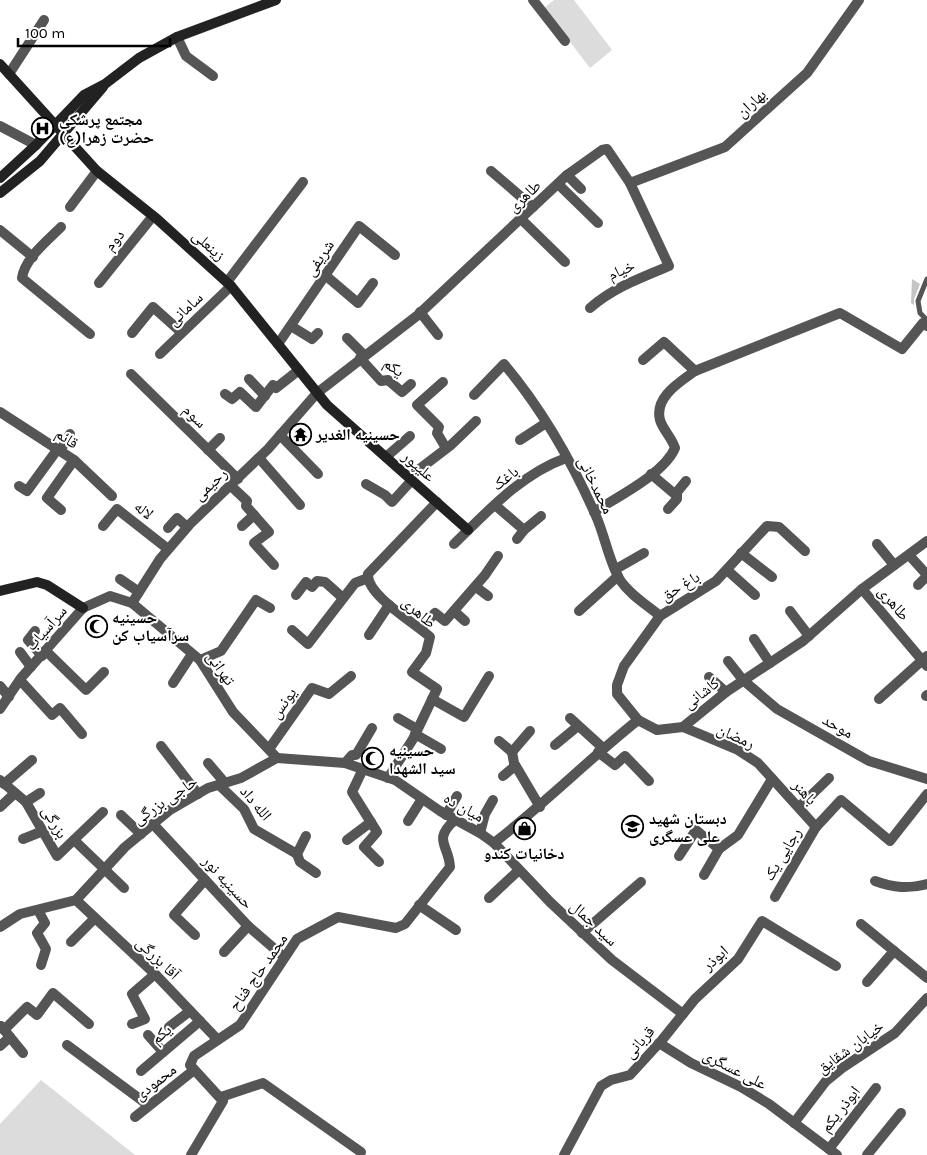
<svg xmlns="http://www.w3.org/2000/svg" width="927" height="1155" font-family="Karla,'Noto Naskh Arabic',sans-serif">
  <rect width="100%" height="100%" fill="#fff"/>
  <g fill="#dcdcdc">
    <path d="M554,0H574L612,50L590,68L544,8Z"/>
    <path d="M41,1080L135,1155H0V1124Z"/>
  </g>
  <path fill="#c4c4c4" d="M912,279L920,284L914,299V305L911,303Z"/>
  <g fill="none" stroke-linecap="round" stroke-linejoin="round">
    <path stroke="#555" stroke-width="5" d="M927,279L918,301L920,313L927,320"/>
    <g stroke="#555" stroke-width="10">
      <path d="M533,0L565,41"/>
      <path d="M177,37L186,56L213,76"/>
      <path d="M9,74L44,20"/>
      <path d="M0,126L36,145"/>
      <path d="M491,171L533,207"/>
      <path d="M567,175L581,189"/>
      <path d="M630,183L725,147L807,73L859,0"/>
      <path d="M558,184L598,223"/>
      <path d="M70,207L97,171"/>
      <path d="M521,219L565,262"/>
      <path d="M61,227C47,241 25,258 22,278L90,334"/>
      <path d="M0,230L33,257"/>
      <path d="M325,275L358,303L373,283"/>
      <path d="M227,282L303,182"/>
      <path d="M99,283L153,216"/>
      <path d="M420,312L438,335"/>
      <path d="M291,326L312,339L318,333"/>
      <path d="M132,333L153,307L181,332"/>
      <path d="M347,338L364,355"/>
      <path d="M278,344L359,226L395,255"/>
      <path d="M160,354L231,286"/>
      <path d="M360,358L381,381L388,380L402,392L411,384"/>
      <path d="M643,360L664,342L695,371"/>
      <path d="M131,374L238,479"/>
      <path d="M249,379L265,396"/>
      <path d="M443,382L417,405L439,427L437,433L446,448"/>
      <path d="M225,394L232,399L240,392L256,407L273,385L276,388L299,370"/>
      <path d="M474,395L504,364C541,408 573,464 596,516C605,536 609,562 620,580C630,595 647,605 660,616"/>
      <path d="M0,412L74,460L112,496"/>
      <path d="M280,435L318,474"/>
      <path d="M520,440L546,423"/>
      <path d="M208,450L220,438"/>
      <path d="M60,451L70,434"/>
      <path d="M386,457L410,436"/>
      <path d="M259,458L300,505"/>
      <path d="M651,474L677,496"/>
      <path d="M409,477L451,445L476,421"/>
      <path d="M366,484L385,495L392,502L412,480"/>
      <path d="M19,486L27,491L57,450"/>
      <path d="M231,486L247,501L246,506L269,532L254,543L274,565"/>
      <path d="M495,505L524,530"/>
      <path d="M668,509L677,499V492L686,481"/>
      <path d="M61,510L47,498L74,460"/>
      <path d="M594,512C617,497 664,474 675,448C672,438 663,430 660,420C654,397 680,382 695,371L840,313L902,349L923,323L927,326"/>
      <path d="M103,526L117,509L168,549"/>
      <path d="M242,526L254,515"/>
      <path d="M168,528L177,518L187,527"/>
      <path d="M517,539L524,530L541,516"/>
      <path d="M454,544C487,512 521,474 566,458"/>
      <path d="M877,544L894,565"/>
      <path d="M741,553L772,577"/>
      <path d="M909,555L927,575"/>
      <path d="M616,569L644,553"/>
      <path d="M727,570L755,595"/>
      <path d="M120,579L139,592"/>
      <path d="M918,585L927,576"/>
      <path d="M476,587L488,596"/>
      <path d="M862,589L927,666"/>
      <path d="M296,595L306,582L312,587L317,581L325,582L343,598"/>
      <path d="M132,603L160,559L190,524L268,449L317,393L418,315L567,175L602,150L607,149L630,183L669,266C640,278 613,288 590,308"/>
      <path d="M454,611L465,621"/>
      <path d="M579,611L618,576"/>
      <path d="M790,611L809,636"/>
      <path d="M421,628L435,613L445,621L485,575L498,556"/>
      <path d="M292,630L308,644L355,583L368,578"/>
      <path d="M35,631L28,640L42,656"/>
      <path d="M369,635L389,605"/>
      <path d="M754,639L770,663"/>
      <path d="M46,651L86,690L104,672"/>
      <path d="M20,652L31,667"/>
      <path d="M200,660L221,651L256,600L270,608"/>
      <path d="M728,661L743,680L777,709L869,761L927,779"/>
      <path d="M709,677L726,692"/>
      <path d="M20,680L52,715L60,708L82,734"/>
      <path d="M173,683L192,654"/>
      <path d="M0,686L9,697"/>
      <path d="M926,696L927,695"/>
      <path d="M432,699L464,717L489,676"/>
      <path d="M879,699L927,656"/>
      <path d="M0,709L21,678L83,608L110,596L132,603L200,660L233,712L277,758"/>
      <path d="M398,718L417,729"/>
      <path d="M570,718L603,748"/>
      <path d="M638,720L617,694V685L624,666L660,616L716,581L767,526L779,527L805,551"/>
      <path d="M683,727L738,750L758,763L816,827"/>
      <path d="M415,734L441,749"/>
      <path d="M499,741L512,752"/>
      <path d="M555,745L578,726"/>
      <path d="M161,746L198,794"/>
      <path d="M269,749L312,688L329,694L351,676"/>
      <path d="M512,752L514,763L540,807"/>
      <path d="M512,752L530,731"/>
      <path d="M598,752L615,765L625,756L649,781"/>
      <path d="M277,758L345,763L395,780L440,811L480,833L494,843L550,902L612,960L683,1014"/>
      <path d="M208,763L225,783"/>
      <path d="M345,763L352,755H356L372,728"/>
      <path d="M363,769L352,792L377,832L364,847L379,862"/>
      <path d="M503,776L515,766"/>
      <path d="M388,778L413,739L437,689L412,672L426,653L430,637C415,623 366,595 368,574L437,502"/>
      <path d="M0,780L26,802L57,856L103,812"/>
      <path d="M4,784L32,760"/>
      <path d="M219,785L244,809L254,829L297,854"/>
      <path d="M26,802L40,793"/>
      <path d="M0,807L15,793"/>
      <path d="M799,807L829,778"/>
      <path d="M121,815L141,834"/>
      <path d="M446,815L457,796"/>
      <path d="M408,821L422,799"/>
      <path d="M153,824L248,926L284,957"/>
      <path d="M480,833L485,814L493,800"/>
      <path d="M23,839L43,831"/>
      <path d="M74,840L124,888"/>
      <path d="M347,840L371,822"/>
      <path d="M494,843C544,804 588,760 638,720L657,730L683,727L726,692L803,641L862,589L927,541"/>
      <path d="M297,854L300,862L316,873"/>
      <path d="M297,854L306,836"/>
      <path d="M679,856L696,830L719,849"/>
      <path d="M704,875L719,849L738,835L772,779"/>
      <path d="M875,881C894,888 908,889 927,884"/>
      <path d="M775,897L816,827L841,800L890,841L927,794"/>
      <path d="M489,898L519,870"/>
      <path d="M76,900L155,974L217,1039"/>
      <path d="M419,905L456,930"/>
      <path d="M38,910L45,923L37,933L46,949L41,965"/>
      <path d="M861,924L927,978"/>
      <path d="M0,927L20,914L76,900L125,847L170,810L208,788L241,778L277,758"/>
      <path d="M582,933L641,882"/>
      <path d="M195,935L174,915L205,880"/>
      <path d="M71,942L95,918"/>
      <path d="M224,952L248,926"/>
      <path d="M867,982L894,951"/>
      <path d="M132,1024L145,1019L132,994L155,974"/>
      <path d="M1,1026L23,1053"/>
      <path d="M169,1027L190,1011"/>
      <path d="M4,1030L27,1007L37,1015L53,993L89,1024"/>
      <path d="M148,1035L163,1052"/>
      <path d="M659,1043L691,1063L741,1087L769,1104L837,1155"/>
      <path d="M67,1045L148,1105"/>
      <path d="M0,1046L10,1037"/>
      <path d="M141,1071L200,1021"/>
      <path d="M221,1097L263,1083L361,1152"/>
      <path d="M135,1117L194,1070"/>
      <path d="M794,1123L826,1081L842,1068L895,1033L927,998"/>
      <path d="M829,1149L876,1088"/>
      <path d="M191,1155L223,1101L190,1065L194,1056L240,1025L297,939L338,917L396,928L405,924L450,867C449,845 432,840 455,820"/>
      <path d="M564,1155L601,1086L611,1080L630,1075L662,1040L695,999L738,959L762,921L836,966"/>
      <path d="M867,1155L901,1113"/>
    </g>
    <g stroke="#222" stroke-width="10">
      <path d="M0,64L97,171L157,219L231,286L327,405L468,530"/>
      <path d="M0,178L36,145L84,95L105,84L139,58L177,37L276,0"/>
      <path d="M0,193L40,161L103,87"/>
      <path d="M0,591L37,582L47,585L83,608"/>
    </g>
  </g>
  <defs>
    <symbol id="hospital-ring" viewBox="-11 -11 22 22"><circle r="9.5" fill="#fff" stroke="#000" stroke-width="1.5"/><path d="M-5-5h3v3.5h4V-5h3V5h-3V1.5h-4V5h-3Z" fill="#000"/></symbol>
    <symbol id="temple-ring" viewBox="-11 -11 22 22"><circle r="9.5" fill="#fff" stroke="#000" stroke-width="1.5"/><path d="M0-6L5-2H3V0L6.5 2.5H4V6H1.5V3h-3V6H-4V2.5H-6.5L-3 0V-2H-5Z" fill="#000"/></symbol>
    <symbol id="mosque-ring" viewBox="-11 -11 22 22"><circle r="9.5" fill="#fff" stroke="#000" stroke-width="1.5"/><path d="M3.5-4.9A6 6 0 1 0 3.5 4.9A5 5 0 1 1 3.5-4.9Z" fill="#000"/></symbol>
    <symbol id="school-ring" viewBox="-11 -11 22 22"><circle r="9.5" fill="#fff" stroke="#000" stroke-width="1.5"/><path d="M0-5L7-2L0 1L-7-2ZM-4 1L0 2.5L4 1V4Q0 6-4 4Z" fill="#000"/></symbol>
    <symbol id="shop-ring" viewBox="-11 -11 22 22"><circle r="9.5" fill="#fff" stroke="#000" stroke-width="1.5"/><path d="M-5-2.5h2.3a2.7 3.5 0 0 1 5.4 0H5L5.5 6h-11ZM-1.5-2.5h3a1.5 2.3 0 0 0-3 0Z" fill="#000"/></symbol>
  </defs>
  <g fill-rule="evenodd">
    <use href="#hospital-ring" x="30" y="116" width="25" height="25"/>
    <use href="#temple-ring" x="288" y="422" width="25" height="25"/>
    <use href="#mosque-ring" x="84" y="614" width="25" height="25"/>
    <use href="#mosque-ring" x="360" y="746" width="25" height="25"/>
    <use href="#school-ring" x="620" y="814" width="25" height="25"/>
    <use href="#shop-ring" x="512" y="816" width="25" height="25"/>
  </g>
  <g text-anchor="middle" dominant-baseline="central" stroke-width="4" stroke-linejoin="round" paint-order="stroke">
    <g font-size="16" fill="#000" stroke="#fff">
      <text transform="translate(751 103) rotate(-42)">بهاران</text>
      <text transform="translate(524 196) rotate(-43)">طاهری</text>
      <text transform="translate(114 240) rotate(-51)">دوم</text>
      <text transform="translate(209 245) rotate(42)">زینعلی</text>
      <text transform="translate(319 258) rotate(-56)">شریفی</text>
      <text transform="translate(621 270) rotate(-25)">خیام</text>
      <text transform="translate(185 309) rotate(-43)">سامانی</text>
      <text transform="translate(394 367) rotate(35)">یکم</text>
      <text transform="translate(195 416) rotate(45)">سوم</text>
      <text transform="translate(67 438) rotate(34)">قائم</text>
      <text transform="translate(419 466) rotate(41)">علیپور</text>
      <text transform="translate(505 478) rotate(-38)">باغک</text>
      <text transform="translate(210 484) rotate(-43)">رحیمی</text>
      <text transform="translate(596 485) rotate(64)">محمدخانی</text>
      <text transform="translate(144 510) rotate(39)">لاله</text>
      <text transform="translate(680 586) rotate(-31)">باغ حق</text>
      <text transform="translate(894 603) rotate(50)">طاهری</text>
      <text transform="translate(419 612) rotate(41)">طاهری</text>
      <text transform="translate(46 628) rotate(-49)">سرآسیاب</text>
      <text transform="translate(221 668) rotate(55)">تهرانی</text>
      <text transform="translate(701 693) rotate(-38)">کاشانی</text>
      <text transform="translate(283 703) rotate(-55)">یونس</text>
      <text transform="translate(838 726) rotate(30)">موحد</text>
      <text transform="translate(736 736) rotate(25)">رمضان</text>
      <text transform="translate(805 792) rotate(48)">باهنر</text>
      <text transform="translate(165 800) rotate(-34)">حاجی بزرگی</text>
      <text transform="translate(256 803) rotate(50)">الله داد</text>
      <text transform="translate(464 807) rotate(30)">میان ده</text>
      <text transform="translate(55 822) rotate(60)">بزرگی</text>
      <text transform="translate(782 854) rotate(-59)">رجایی یک</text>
      <text transform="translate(228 882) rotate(47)">حسینیه نور</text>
      <text transform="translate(594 923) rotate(43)">سید جمال</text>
      <text transform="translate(158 958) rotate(44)">آقا بزرگی</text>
      <text transform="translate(715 958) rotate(-42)">ابوذر</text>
      <text transform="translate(258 972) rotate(-55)">محمد حاج فناح</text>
      <text transform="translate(161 1034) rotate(-40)">یکم</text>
      <text transform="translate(639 1042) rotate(-48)">قربانی</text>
      <text transform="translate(850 1047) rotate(-36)">خیابان شقایق</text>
      <text transform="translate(735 1069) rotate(27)">علی عسگری</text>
      <text transform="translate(155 1082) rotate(-38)">محمودی</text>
      <text transform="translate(840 1109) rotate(-52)">ابوذر یکم</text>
    </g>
    <g font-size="16" font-weight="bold" fill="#000" stroke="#fff" text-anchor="start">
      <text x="59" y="119">مجتمع پرشکی<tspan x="59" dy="18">حضرت زهرا(ع)</tspan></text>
      <text x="316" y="434">حسینیه الغدیر</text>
      <text x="112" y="617">حسینیه<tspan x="112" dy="18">سرآسیاب کن</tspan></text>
      <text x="389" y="750">حسینیه<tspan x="389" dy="18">سید الشهدا</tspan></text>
      <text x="649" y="818">دبستان شهید<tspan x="649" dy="18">علی عسگری</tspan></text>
      <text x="524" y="853" text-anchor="middle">دخانیات کندو</text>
    </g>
  </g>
  <path d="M18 38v8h152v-8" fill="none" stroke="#000000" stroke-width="2.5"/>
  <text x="25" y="38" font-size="15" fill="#000000" stroke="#ffffff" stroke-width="4" paint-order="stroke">100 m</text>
</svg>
